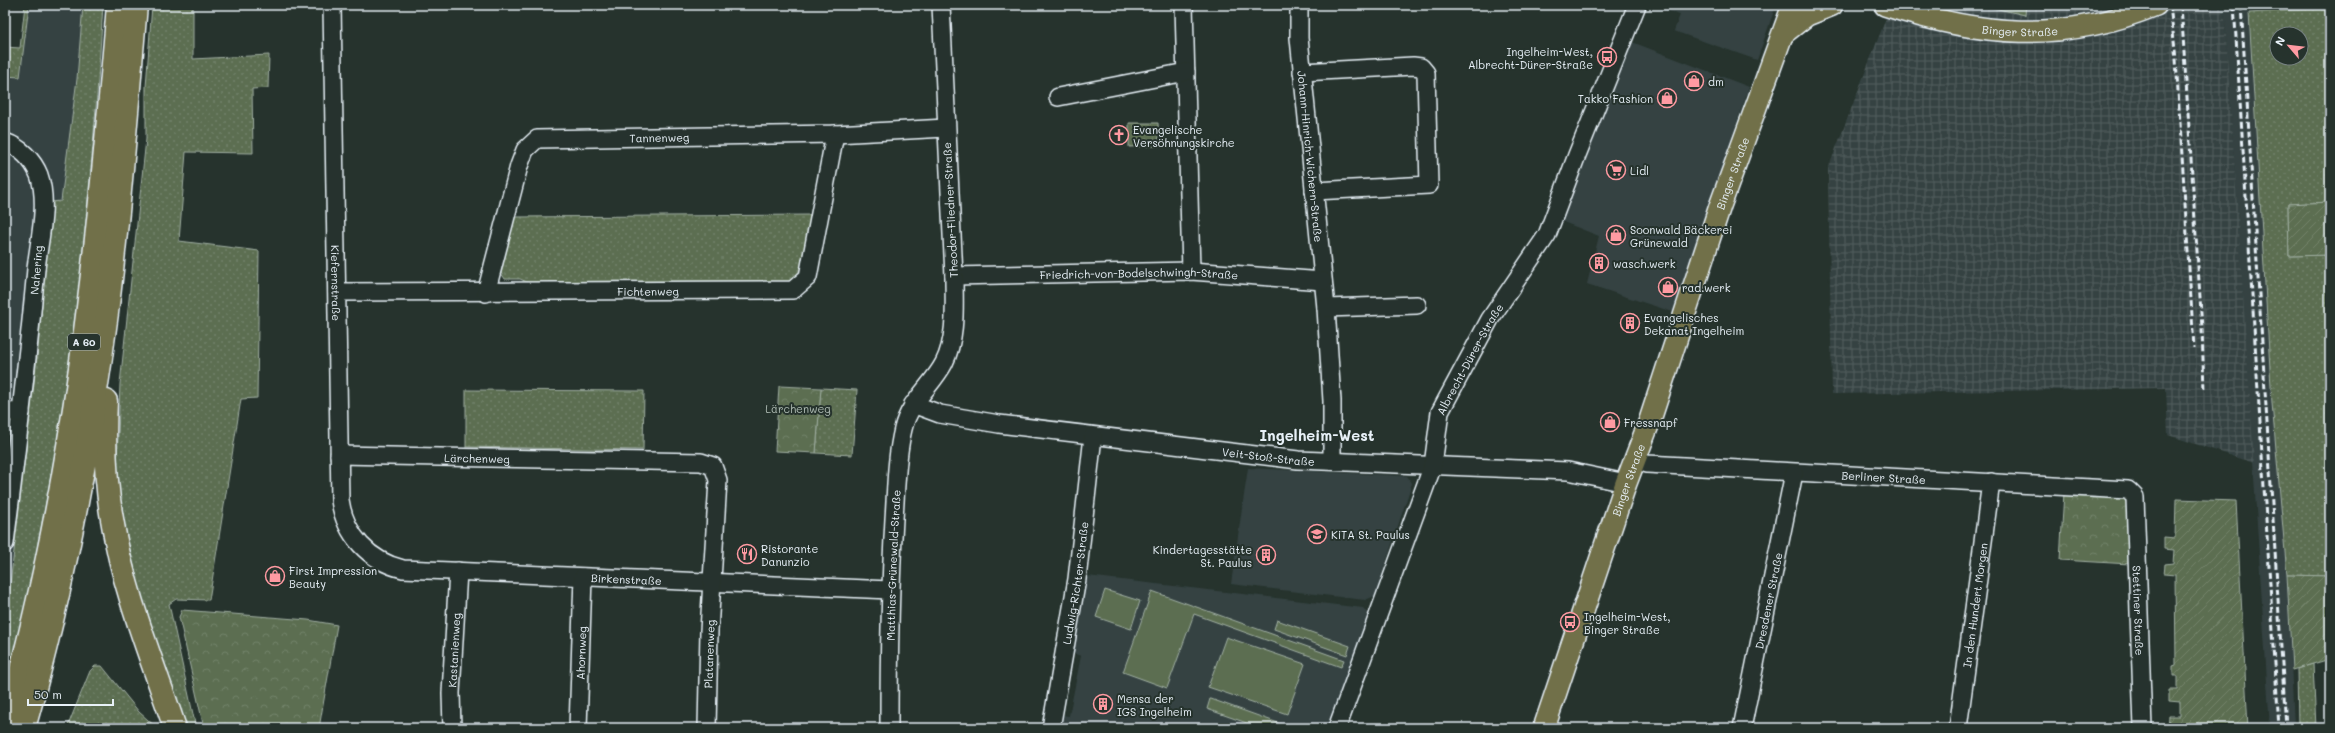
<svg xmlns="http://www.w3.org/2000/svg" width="2335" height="733" font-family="Mali,sans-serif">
  <defs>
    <pattern id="industrial-grid" width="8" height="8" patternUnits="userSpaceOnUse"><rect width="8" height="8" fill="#354343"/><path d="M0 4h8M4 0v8" fill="none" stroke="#525f5f"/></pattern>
    <pattern id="grass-dots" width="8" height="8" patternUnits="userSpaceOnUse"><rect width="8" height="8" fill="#5b6e51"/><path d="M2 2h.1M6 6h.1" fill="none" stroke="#73836b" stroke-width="1.8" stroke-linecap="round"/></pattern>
    <pattern id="forest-crowns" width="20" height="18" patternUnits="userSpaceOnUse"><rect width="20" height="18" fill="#5b6e51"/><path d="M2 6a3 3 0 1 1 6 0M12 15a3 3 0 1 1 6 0" fill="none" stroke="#73836b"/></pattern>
    <pattern id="garden-furrows" width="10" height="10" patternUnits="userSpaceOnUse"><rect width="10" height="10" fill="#5b6e51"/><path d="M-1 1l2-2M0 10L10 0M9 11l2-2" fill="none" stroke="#73836b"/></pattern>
  </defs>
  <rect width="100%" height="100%" fill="#26332d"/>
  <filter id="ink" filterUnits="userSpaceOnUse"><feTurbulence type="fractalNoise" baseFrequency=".025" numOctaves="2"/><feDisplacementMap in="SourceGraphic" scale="8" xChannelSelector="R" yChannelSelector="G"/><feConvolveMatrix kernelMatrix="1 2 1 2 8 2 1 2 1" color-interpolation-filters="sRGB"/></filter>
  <g filter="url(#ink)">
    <g fill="#354343">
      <path d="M29,5H83L77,79L61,201L51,202L38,349L9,593L5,597V76L20,77Z"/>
      <path d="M1652,5H1776L1757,60L1674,31L1680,15Z"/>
      <path d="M2224,5H2248L2272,403L2287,575L2294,728H2270Z"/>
      <path d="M1632,42L1749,87L1673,312L1587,284L1599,236L1561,221Z"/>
      <path d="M1248,468L1407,476L1412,483L1375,596L1365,600L1231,584Z"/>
      <path d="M1087,576L1363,608L1368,614L1328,728H1059L1061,715L1069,716L1081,656L1073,653Z"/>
    </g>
    <path fill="url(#industrial-grid)" d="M1891,5H2224L2254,463L2168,435L2166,388L1832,394L1828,169Z"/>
    <g fill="url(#grass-dots)" stroke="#a2b0a4" fill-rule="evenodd">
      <path d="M25,5H29L20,77L5,76V47L20,48Z"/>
      <path d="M83,5H103C93,168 78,331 48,492C36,554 25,618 5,679V597L9,593L38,349L51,202L61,201L77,79Z"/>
      <path d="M152,5H193V59L269,55L268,88L252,89L253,153L186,152L179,241L259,251L257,398L241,399L209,600L176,599L169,604L196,728H187L139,595L121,508L117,462L120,384L146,139V87Z"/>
      <path d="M2330,8V202L2288,204L2289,256L2330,255V576L2287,575L2272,403L2249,13ZM2277,34H2301V58H2277Z"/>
      <path d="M1129,123H1158L1159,146L1129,147Z"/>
      <path d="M811,215C808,236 808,274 786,283L532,284L520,279H505L501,273L514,217Z"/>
      <path d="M821,388L857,390L852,455L816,453Z"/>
      <path d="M466,390L644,391L643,450L466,447Z"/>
      <path d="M2313,664L2316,728H2298L2297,669Z"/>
      <path d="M95,666H102L139,712L157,728H67L90,671Z"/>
    </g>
    <g fill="url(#forest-crowns)" stroke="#a2b0a4">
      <path d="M1980,5H2025L2026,6L2025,15Z"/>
      <path d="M779,386L821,388L816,453L775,451Z"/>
      <path d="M2064,492L2118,495L2127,499L2130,564L2060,560Z"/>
      <path d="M182,610L308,620L337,625L319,728H204L179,617Z"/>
    </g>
    <g fill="url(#garden-furrows)" stroke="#a2b0a4">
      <path d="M2330,202V255L2289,256L2288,204Z"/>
      <path d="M2176,499L2236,501L2248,728L2168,727L2169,716H2180V702L2169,701V690H2177V676H2173V666L2176,665L2175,575L2164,574L2165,564L2173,563L2174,550L2164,549V537L2175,538Z"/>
      <path d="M2287,575L2330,576V659L2292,670Z"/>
    </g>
    <g fill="#5b6e51" stroke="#a2b0a4">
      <path d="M1105,590L1140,601L1131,629L1096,617Z"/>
      <path d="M1152,591L1344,660L1341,667L1194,614L1167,688L1123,672Z"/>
      <path d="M1277,620L1350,646L1347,655L1274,629Z"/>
      <path d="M1226,637L1305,664L1287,714L1208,687Z"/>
      <path d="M1210,699H1211L1292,728H1261L1207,709Z"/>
    </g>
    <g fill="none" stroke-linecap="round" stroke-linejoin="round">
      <defs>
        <g id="minor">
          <path id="s1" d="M332,5L340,500C345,535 369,561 403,569L890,590"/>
          <path d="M1184,5L1191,271"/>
          <path id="s2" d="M1299,5V38L1326,308L1332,401V461"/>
          <path d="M1302,72L1413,66L1421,67L1426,73L1429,185L1314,191"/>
          <path d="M1058,97L1186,72"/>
          <path d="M5,142C20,147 33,160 39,175C49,203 39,240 36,269C28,360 16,452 5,543"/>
          <path id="s3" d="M954,276L1191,271L1323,281"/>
          <path id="s4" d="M337,292L793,290L808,277L835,134"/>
          <path id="s5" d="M486,293L519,166L525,150L537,139L835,134L946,128"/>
          <path d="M1326,308L1417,305"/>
          <path id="s6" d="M913,404L940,414L999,424L1298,460L1568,471L1626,483"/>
          <path d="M5,411L21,413"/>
          <path id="s7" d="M339,455L701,462L713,466L718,480L709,631L707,728"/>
          <path id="s8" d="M1635,459L1647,464L2128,490L2135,497L2143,728"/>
          <path id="s9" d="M452,728L451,693L458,571"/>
          <path id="s10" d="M578,728L583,577"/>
          <path id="s11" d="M889,728C889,658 890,589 894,519C896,490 896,458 903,429C909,402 932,386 944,363C957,337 954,304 954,276L941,5"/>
          <path id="s12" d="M1051,728L1077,579L1093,436"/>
          <path id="s13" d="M1337,728L1433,465L1440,412L1490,319L1547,235L1577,155L1637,5"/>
          <path id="s14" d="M1742,728L1794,473"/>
          <path id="s15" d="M1958,728L1991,482"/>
        </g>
        <g id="major">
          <path id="s16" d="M1885,5C1979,36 2062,44 2156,5"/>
          <path d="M1784,33L1807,15L1832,5"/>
          <path id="s17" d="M1544,728L1626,483L1650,420L1720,206L1793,5"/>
        </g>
        <g id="highway">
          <path d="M106,401C104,440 105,480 112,519C123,590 152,660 175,728"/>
          <path d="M5,727C74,492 98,248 118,5"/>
          <path d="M24,728C63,592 89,453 107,313C120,211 127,108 136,5"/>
        </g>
      </defs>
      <use href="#minor" stroke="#e8f1f8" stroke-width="20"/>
      <use href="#major" stroke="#e8f1f8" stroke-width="24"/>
      <use href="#highway" stroke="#e8f1f8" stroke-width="25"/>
      <use href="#minor" stroke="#26332d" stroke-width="17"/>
      <use href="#major" stroke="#71704a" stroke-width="21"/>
      <use href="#highway" stroke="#71704a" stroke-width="22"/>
      <g stroke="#e8f1f8" stroke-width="3" stroke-dasharray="6 3" stroke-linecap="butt">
        <path d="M2170,5L2176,59L2194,348"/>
        <path d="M2181,5L2202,328L2204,391"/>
        <path d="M2234,5L2279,728"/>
        <path d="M2241,5L2286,728"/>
      </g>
    </g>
  </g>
  <defs>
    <symbol id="bus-ring" viewBox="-11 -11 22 22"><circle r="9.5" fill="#26332d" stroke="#ff9aa2" stroke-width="1.5"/><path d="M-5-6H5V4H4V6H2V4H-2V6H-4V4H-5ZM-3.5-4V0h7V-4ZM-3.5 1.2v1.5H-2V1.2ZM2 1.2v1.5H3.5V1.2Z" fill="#ff9aa2"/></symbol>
    <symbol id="shop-ring" viewBox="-11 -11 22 22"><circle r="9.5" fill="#26332d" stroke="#ff9aa2" stroke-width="1.5"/><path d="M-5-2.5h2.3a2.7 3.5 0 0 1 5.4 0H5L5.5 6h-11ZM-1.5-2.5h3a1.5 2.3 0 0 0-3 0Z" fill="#ff9aa2"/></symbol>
    <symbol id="church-ring" viewBox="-11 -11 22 22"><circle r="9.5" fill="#26332d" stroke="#ff9aa2" stroke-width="1.5"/><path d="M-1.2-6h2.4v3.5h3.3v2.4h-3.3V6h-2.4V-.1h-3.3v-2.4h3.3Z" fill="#ff9aa2"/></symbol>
    <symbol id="supermarket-ring" viewBox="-11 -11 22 22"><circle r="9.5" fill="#26332d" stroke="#ff9aa2" stroke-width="1.5"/><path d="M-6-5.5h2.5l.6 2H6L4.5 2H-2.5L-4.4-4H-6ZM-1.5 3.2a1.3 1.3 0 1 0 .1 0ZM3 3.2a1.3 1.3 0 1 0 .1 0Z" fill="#ff9aa2"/></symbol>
    <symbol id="building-ring" viewBox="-11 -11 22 22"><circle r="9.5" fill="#26332d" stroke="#ff9aa2" stroke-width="1.5"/><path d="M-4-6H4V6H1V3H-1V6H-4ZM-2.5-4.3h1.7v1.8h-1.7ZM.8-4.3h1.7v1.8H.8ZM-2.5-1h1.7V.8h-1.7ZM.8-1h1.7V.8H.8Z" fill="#ff9aa2"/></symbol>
    <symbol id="school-ring" viewBox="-11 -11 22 22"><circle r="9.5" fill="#26332d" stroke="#ff9aa2" stroke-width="1.5"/><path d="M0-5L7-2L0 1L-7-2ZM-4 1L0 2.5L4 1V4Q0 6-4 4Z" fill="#ff9aa2"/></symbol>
    <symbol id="restaurant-ring" viewBox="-11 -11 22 22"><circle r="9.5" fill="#26332d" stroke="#ff9aa2" stroke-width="1.5"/><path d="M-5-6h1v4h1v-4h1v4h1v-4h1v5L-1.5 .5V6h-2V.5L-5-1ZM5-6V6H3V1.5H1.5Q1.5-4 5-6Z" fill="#ff9aa2"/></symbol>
  </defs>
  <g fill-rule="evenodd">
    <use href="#bus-ring" x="1596" y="46" width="22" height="22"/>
    <use href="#shop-ring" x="1683" y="70" width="22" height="22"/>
    <use href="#shop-ring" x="1656" y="87" width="22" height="22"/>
    <use href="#church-ring" x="1108" y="124" width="22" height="22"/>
    <use href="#supermarket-ring" x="1605" y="159" width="22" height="22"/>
    <use href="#shop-ring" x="1605" y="224" width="22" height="22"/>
    <use href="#building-ring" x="1588" y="252" width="22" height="22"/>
    <use href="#shop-ring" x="1657" y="276" width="22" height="22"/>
    <use href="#building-ring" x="1619" y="312" width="22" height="22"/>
    <use href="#shop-ring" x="1599" y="411" width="22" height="22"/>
    <use href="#school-ring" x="1306" y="523" width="22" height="22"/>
    <use href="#restaurant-ring" x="736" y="543" width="22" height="22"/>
    <use href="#building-ring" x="1255" y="544" width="22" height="22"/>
    <use href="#shop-ring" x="264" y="565" width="22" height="22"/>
    <use href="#bus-ring" x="1559" y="611" width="22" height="22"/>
    <use href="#building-ring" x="1092" y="693" width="22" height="22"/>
  </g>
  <g text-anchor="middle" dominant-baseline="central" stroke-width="4" stroke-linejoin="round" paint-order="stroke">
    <rect fill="#26332d" stroke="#aeb8bb" stroke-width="1" x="68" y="334" width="32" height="16" rx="3"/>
    <g font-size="10" font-weight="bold" fill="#e8f1f8">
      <text x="84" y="342">A 60</text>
    </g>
    <g font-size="11" fill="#e8f1f8" stroke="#26332d">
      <text stroke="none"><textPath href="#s16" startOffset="138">Binger Straße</textPath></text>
      <text stroke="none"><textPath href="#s5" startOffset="287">Tannenweg</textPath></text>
      <text stroke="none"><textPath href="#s2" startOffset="152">Johann-Hinrich-Wichern-Straße</textPath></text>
      <text stroke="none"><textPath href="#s17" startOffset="586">Binger Straße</textPath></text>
      <text transform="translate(950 210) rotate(-93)">Theodor-Fliedner-Straße</text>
      <text transform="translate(36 270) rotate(-85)">Nahering</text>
      <text stroke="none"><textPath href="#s3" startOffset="185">Friedrich-von-Bodelschwingh-Straße</textPath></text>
      <text stroke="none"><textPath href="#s1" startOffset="278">Kiefernstraße</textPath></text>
      <text stroke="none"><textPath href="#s4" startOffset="311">Fichtenweg</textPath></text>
      <text stroke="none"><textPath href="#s13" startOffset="394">Albrecht-Dürer-Straße</textPath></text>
      <text stroke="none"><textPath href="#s6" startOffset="360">Veit-Stoß-Straße</textPath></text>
      <text stroke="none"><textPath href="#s7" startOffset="138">Lärchenweg</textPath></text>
      <text stroke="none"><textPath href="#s8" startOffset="250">Berliner Straße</textPath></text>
      <text stroke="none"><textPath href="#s17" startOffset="262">Binger Straße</textPath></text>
      <text stroke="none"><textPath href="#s11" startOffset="163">Matthias-Grünewald-Straße</textPath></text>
      <text stroke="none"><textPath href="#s1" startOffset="818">Birkenstraße</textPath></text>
      <text stroke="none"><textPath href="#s12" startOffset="147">Ludwig-Richter-Straße</textPath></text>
      <text stroke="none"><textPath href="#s14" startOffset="130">Dresdener Straße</textPath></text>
      <text stroke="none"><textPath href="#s15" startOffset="124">In den Hundert Morgen</textPath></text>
      <text stroke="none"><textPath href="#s8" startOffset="618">Stettiner Straße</textPath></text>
      <text stroke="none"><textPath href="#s9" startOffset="78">Kastanienweg</textPath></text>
      <text stroke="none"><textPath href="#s10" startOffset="75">Ahornweg</textPath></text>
      <text transform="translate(709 654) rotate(-88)">Platanenweg</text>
    </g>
    <g font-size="11" fill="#e8f1f8" stroke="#26332d" text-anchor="start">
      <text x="1593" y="51" text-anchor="end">Ingelheim-West,<tspan x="1593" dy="13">Albrecht-Dürer-Straße</tspan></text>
      <text x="1708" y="81">dm</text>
      <text x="1653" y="98" text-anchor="end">Takko Fashion</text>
      <text x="1133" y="129">Evangelische<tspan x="1133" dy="13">Versöhnungskirche</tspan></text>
      <text x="1630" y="170">Lidl</text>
      <text x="1630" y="229">Soonwald Bäckerei<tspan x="1630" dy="13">Grünewald</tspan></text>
      <text x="1613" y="263">wasch.werk</text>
      <text x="1682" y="287">rad.werk</text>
      <text x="1644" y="317">Evangelisches<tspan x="1644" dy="13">Dekanat Ingelheim</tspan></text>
      <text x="1624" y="422">Fressnapf</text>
      <text x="1331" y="534">KiTA St. Paulus</text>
      <text x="761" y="548">Ristorante<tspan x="761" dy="13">Danunzio</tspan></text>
      <text x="1252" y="549" text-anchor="end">Kindertagesstätte<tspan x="1252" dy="13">St. Paulus</tspan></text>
      <text x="289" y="570">First Impression<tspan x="289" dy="13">Beauty</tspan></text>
      <text x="1584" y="616">Ingelheim-West,<tspan x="1584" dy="13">Binger Straße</tspan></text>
      <text x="1117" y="698">Mensa der<tspan x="1117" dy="13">IGS Ingelheim</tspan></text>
    </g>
    <g font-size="11" fill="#b0bdb5" stroke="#26332d">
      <text x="798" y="408">Lärchenweg</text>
    </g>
    <g font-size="15" font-weight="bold" fill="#e8f1f8" stroke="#26332d">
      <text x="1317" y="435">Ingelheim-West</text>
    </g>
  </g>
  <rect width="2335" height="733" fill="none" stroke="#26332d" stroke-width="20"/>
  <rect x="10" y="10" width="2315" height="713" fill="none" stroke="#e8f1f8" stroke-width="1.5" filter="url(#ink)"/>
  <g transform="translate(2289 46) rotate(298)"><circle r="19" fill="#26332d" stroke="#747f7e"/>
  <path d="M0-3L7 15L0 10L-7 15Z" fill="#ff9aa2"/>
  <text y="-6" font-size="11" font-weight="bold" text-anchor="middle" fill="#e8f1f8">N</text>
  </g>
  <path d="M28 699v6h85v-6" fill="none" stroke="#e8f1f8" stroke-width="2"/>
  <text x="34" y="699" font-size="12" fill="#e8f1f8" stroke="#26332d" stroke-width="3" paint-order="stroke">50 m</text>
</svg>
